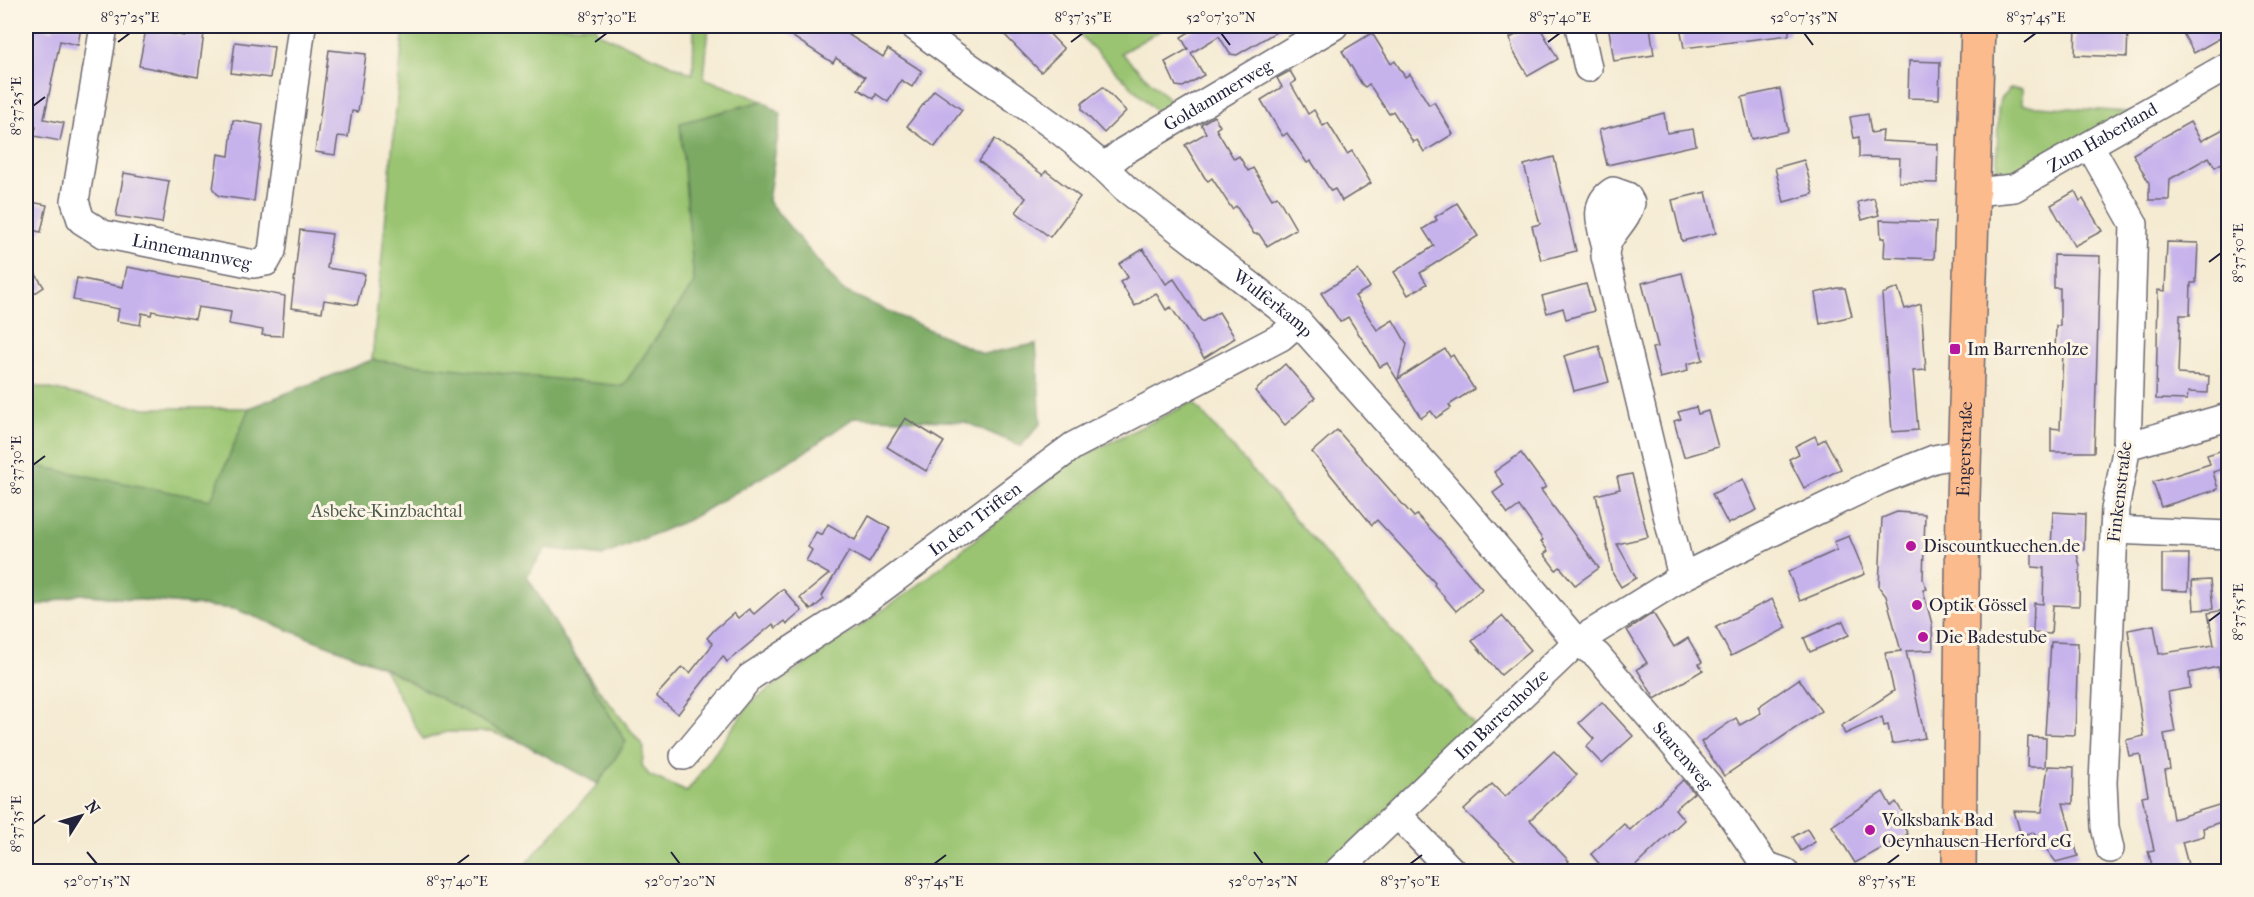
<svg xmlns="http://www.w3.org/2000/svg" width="2254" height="897" font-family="'IM FELL French Canon',serif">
  <rect width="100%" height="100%" fill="#fcf5e5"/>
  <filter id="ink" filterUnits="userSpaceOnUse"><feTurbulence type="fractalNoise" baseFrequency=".0167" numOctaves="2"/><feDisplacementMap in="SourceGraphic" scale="12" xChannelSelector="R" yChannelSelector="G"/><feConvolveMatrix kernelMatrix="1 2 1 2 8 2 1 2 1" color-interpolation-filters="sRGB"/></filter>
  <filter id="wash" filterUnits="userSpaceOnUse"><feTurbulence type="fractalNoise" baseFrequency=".008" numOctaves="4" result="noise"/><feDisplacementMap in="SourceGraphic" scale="24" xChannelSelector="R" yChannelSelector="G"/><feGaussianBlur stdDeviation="1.35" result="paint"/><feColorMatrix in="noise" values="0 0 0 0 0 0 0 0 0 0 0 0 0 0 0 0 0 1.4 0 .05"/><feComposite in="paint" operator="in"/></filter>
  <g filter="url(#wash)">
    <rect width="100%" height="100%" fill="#f5ebd3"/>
    <g fill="#9ac471" stroke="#5e7356" stroke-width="1.5">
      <path d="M404,26H596V32L693,74L694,26H709L704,78L763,101L717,113L754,169L778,236L966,420L854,416L544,545L521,574L592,681L644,747L642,765L649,775L687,792L751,702L916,587L1074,460L1193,402L1475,726L1323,871H519L598,784L606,771L491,732H447L423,740L383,667L235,609L80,594L26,609V384L142,408H249L372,360Z"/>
      <path d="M1071,26H1168L1121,53L1179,109L1164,119Z"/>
      <path d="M2010,89H2022V105L2131,112L2011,176L1997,169L1998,108L2000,99Z"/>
    </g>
    <path fill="#7baa63" stroke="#4e664f" stroke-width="1.5" d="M763,101L781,114L768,201L842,290L983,354L1036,344L1041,423L1021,446L965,422L855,417L800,455L688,520L602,556L546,548L527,576L626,742L598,784L383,667L235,609L80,594L26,609V464L211,500L249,408L372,360L623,386L694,283L680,123Z"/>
    <g id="blocks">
      <g fill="#c7b3ec">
        <path d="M29,26L53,30L54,26H81L78,45L60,41L44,119L64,123L60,141L34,136L36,127L26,125V46Z"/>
        <path d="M186,26H205L198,77L139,66L146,29L185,36Z"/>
        <path d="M776,26H855L849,35L883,57L888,49L922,71L912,87L901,80L888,102L876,94L874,99L858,89L865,77L836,58L833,63Z"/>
        <path d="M996,26H1042L1064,49L1041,72Z"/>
        <path d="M1199,26H1286L1237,55L1230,54L1219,36L1191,53L1204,75L1183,87L1176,86L1165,62L1188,49L1181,37Z"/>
        <path d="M1533,26H1539L1558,59L1528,76L1513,51L1510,38Z"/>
        <path d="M1636,26H1650L1654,55L1614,61L1609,30Z"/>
        <path d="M1680,26H1789V35L1684,48Z"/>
        <path d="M2076,26H2128L2127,57L2075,55Z"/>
        <path d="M2179,26H2229V33L2194,53Z"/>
        <path d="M1372,33L1391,64L1395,61L1405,77L1410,74L1429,105L1434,102L1453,134L1424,152L1417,140L1413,142L1393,111L1389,114L1369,84L1365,87L1361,83L1342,51Z"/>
        <path d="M235,42L274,47L270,78L231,73Z"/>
        <path d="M329,50L366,54L358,112L352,111L348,137L338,136L335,155L315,152Z"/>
        <path d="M1909,61L1940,62L1939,99L1908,98Z"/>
        <path d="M1290,71L1296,81L1291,84L1308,114L1314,110L1323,126L1328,123L1347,154L1352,151L1371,183L1342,201L1335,189L1331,191L1311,161L1307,163L1287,133L1283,136L1280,132L1261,100L1282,87L1277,78Z"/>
        <path d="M1103,87L1126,111L1104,133L1082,110V103Z"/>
        <path d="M1780,89L1788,131L1751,139L1742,97Z"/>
        <path d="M934,90L962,110L935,147L907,126Z"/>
        <path d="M1664,113L1667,133L1693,129L1696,145L1607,165L1599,130Z"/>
        <path d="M1868,114L1871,133L1883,131L1882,141L1938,144L1937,183L1899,182L1900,158L1859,157V137L1854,138L1850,117Z"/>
        <path d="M1214,116L1220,126L1216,129L1234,159L1239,156L1248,171L1253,168L1272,199L1277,196L1296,229L1267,246L1259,234H1254L1236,206L1232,209L1212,178L1208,181L1205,178L1185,145L1206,133L1201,124Z"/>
        <path d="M233,120L263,125L254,201L219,196L213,189L218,154L229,156Z"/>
        <path d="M2190,122L2201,141L2229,126V159L2215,167L2209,157L2170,179L2169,200H2149V183L2133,154Z"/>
        <path d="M995,139L1043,175L1046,171L1080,197L1050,237L1016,212L1026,198L979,161Z"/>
        <path d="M1554,157L1576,251L1541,260L1532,226L1540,224L1524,165Z"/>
        <path d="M1804,160L1813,194L1784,202L1775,168Z"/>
        <path d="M124,173L169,181L162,223L116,216Z"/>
        <path d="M2075,191L2080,201L2083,199L2102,231L2074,246L2051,205Z"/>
        <path d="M1706,192L1716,233L1682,241L1672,200Z"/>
        <path d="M1874,198L1879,215L1862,220L1858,202Z"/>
        <path d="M26,201L47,205L41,232L26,229Z"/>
        <path d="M1457,203L1478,236L1420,273L1427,284L1408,295L1394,272L1434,246L1423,229L1437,220L1435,217Z"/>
        <path d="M1880,220L1936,222L1934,259L1884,257L1885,238H1881Z"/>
        <path d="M300,230L332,234L327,268L365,274L357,305L324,300L322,312L291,308Z"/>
        <path d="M2167,242L2198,243L2196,283H2191L2190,315H2180L2178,374L2209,376L2208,393L2188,392L2187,400L2156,399L2158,290L2165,291Z"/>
        <path d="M1143,249L1166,284L1174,279L1202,322L1219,312L1235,338L1204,358L1171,307L1166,310L1156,293L1135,306L1120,282L1128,277L1119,264Z"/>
        <path d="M2054,255L2100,256L2094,452H2051V428L2060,429L2063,351H2055L2056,326H2060V288H2054Z"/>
        <path d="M26,259L44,287L26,299Z"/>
        <path d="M127,267L285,296L282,336L262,335L263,330L229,324L231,312L198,307L195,319L152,311L151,315L142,313L140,325L117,321L119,309L73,300L77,278L123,287Z"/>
        <path d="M1358,270L1370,287L1355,296L1377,330L1393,320L1407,344L1398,379L1445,349L1450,357L1453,355L1474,389L1449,405L1451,408L1436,418L1431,411L1421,418L1387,363L1380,367L1348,317L1340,322L1321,293Z"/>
        <path d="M1682,273L1703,360L1687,364L1688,371L1660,378L1652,348L1658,347L1642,283Z"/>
        <path d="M1586,284L1594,311L1566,319L1563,308L1547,313L1542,296Z"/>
        <path d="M1838,288H1845L1852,316L1820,324L1815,293Z"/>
        <path d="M1898,288L1905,309L1921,304L1926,370L1913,371L1918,430L1892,432L1882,294Z"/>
        <path d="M1599,346L1609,382L1574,391L1564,356Z"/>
        <path d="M1285,364L1315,398L1285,425L1255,391Z"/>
        <path d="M1696,407L1698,414L1708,411L1718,447L1684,457L1674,421L1681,419L1678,412Z"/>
        <path d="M905,418L944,442L926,471L887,447Z"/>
        <path d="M1337,430L1414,517L1417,515L1442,541L1482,589L1456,611L1434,585L1435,583L1377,520L1372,525L1312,452Z"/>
        <path d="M1815,436L1818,443L1825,439L1841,469L1804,488L1789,459L1799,454L1795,446Z"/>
        <path d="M2229,448V467L2213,472L2218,489L2161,507L2153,482L2210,464L2207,455Z"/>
        <path d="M1521,453L1546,487L1541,490L1599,568L1575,585L1560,567L1556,570L1544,554L1548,551L1541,541L1543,540L1519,506L1508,514L1493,493L1504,485L1494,472Z"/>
        <path d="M1632,474L1648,537L1617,544L1636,578L1621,587L1613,574L1596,495L1620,489L1617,477Z"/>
        <path d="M1743,479L1757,510L1728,524L1712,494Z"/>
        <path d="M1897,512L1925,514L1923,579L1927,589L1923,590L1932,624L1933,650L1906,651L1925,738L1892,744L1888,725L1884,726L1882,717L1845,734L1841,726L1894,691L1885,653L1901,651L1886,596L1879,587L1882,518Z"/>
        <path d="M2053,512L2085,514L2084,550H2076L2080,566L2079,606L2053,605L2051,634L2033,633L2034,603L2043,604L2044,568L2032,567V547L2051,548Z"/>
        <path d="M869,516L890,528L869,563L849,551L822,596L824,599L811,610L800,598L829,574L806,561L812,550L808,547L816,532L822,535L828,524L855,540Z"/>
        <path d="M1849,536L1865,574L1800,601L1788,572L1837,550L1834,542Z"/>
        <path d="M2162,554H2189L2188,591L2162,590Z"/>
        <path d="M2210,580L2213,609L2194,610L2192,581Z"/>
        <path d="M783,589L802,611L787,624L785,621L776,628L773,624L727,662L723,656L678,714L656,696L682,667L690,673L713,644L707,638L715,629L734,613L738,618L749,609L754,614Z"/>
        <path d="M1772,599L1787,628L1731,656L1716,627Z"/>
        <path d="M2229,609V679H2221L2218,667L2189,673L2190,688L2168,692L2175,732L2164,734L2170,769L2165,770L2173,819L2225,803L2229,805V819L2203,828L2204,836L2182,842L2190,872H2154L2148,851L2154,850L2142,796L2148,795L2140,754L2129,756L2126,740L2144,736L2128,630L2154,625L2159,654L2214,645L2208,613Z"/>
        <path d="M1653,613L1674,647L1688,638L1702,662L1699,664L1703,670L1655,699L1637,669L1647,663L1627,630Z"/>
        <path d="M1502,616L1531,650L1501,675L1472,641Z"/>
        <path d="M1843,621L1849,635L1810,652L1804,638Z"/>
        <path d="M2051,642L2078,643L2075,735L2045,734Z"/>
        <path d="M1799,679L1821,711L1724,776L1701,742L1736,718L1740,725L1761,713L1758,707Z"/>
        <path d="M1602,702L1633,736L1602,764L1586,747L1594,739L1579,723Z"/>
        <path d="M2028,737L2046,738L2045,767H2027Z"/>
        <path d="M1554,751L1577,775L1530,820L1569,861L1557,872H1527L1464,810L1492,784L1505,797Z"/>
        <path d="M2048,766L2074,767L2073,804L2063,803L2078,856L2056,862L2033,832L2021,835L2014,811L2042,812Z"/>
        <path d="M1683,780L1694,793L1675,809L1684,820L1629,872H1606L1591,854L1624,824L1630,830Z"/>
        <path d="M1883,792L1891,806L1896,802L1906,818L1901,822L1908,834L1855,863L1832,826Z"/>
        <path d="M1807,829L1815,842L1801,851L1793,837Z"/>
      </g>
    </g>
  </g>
  <g filter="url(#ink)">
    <use href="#blocks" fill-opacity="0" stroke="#6c6870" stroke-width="1.5"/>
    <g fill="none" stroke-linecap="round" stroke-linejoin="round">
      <defs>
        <g id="minor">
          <path id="s1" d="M104,26L75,201L81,220L103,234L254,264L266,262L272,251L302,26"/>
          <path id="s2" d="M914,26C984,81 1063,124 1125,188L1298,322L1454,497L1577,642L1597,655L1720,799L1765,865L1785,872"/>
          <path d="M1579,26L1588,68"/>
          <path d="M2090,146L2134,224L2127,446L2115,509L2103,783L2105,827L2110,849"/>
          <path id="s3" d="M1104,167L1124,151L1334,26"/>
          <path id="s4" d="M1974,192L2014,188L2228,66"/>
          <path d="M1605,243C1600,224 1593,203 1613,191L1627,196L1631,203C1626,224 1605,234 1605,256L1682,577"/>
          <path d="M2127,446L2228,417"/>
          <path d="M2114,530L2228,535"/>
          <path id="s5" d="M684,756L750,677L853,610L1073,446L1281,337L1298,322"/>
          <path d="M1398,815L1453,872"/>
          <path id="s6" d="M1337,872L1577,642L1682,577L1783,527L1881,480L1934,459L1965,453"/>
        </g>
        <g id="major">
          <path id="s7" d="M1959,872L1963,498L1978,26"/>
        </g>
      </defs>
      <use href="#minor" stroke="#6c6870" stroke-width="30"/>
      <use href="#major" stroke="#6c6870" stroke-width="36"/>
      <use href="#minor" stroke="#fff" stroke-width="27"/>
      <use href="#major" stroke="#fbbb8d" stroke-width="33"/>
    </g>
  </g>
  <path fill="none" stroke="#22223b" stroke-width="2" d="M1221,33L1230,45M1804,33L1813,45M118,42L130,33M595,42L607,33M1071,42L1083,33M1548,42L1560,33M2024,42L2036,33M33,106L45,97M2209,262L2221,253M33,465L45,456M2209,621L2221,612M33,824L45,815M87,852L97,864M671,852L680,864M1254,852L1263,864M457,864L469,855M934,864L946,855M1410,864L1422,855M1887,864L1899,855"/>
  <g fill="#b5179e" stroke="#fcf5e5" stroke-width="2">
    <rect x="1949" y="343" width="12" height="12" rx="3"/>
    <circle cx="1911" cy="546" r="6"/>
    <circle cx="1917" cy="605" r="6"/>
    <circle cx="1923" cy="637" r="6"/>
    <circle cx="1870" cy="830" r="6"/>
  </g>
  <g text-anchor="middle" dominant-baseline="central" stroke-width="6" stroke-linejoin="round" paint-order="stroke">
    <g font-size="18" fill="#22223b" stroke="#fcf5e5">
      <text stroke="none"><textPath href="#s3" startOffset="135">Goldammerweg</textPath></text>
      <text stroke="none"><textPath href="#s4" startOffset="142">Zum Haberland</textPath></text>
      <text stroke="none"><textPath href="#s1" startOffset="314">Linnemannweg</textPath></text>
      <text stroke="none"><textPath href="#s2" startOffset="454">Wulferkamp</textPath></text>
      <text stroke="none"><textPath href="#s7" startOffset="423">Engerstraße</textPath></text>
      <text transform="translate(2120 492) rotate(-83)">Finkenstraße</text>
      <text stroke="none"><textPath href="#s5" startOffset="378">In den Triften</textPath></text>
      <text stroke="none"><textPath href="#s6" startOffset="228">Im Barrenholze</textPath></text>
      <text stroke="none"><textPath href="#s2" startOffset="1066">Starenweg</textPath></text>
    </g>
    <g font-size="18" fill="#22223b" stroke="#fcf5e5" text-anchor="start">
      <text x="1967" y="349">Im Barrenholze</text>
      <text x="1923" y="546">Discountkuechen.de</text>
      <text x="1929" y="605">Optik Gössel</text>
      <text x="1935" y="637">Die Badestube</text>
      <text x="1882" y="820">Volksbank Bad<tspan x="1882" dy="21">Oeynhausen-Herford eG</tspan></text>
    </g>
    <g font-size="18" fill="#4c5b4e" stroke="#fcf5e5">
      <text x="387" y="511">Asbeke-Kinzbachtal</text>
    </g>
  </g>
  <rect width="2254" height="897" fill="none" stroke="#fcf5e5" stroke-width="66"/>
  <g transform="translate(81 816) rotate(53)" stroke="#fcf5e5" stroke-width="4.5" paint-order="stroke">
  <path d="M0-4.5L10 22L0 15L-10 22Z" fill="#22223b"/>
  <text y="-9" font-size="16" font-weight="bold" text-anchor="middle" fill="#22223b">N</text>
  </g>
  <rect x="33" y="33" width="2188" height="831" fill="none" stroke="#22223b" stroke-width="2"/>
  <g font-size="15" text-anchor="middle" fill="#22223b">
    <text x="130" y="22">8°37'25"E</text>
    <text x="607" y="22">8°37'30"E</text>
    <text x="1083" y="22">8°37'35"E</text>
    <text x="1221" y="22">52°07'30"N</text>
    <text x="1560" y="22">8°37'40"E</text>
    <text x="1804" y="22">52°07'35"N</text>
    <text x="2036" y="22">8°37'45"E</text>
    <text transform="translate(16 106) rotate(-90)" y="5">8°37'25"E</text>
    <text transform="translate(2238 253) rotate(-90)" y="5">8°37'50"E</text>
    <text transform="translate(16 465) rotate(-90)" y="5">8°37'30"E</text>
    <text transform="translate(2238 612) rotate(-90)" y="5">8°37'55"E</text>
    <text transform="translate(16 824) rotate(-90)" y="5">8°37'35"E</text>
    <text x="97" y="886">52°07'15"N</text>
    <text x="457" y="886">8°37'40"E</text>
    <text x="680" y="886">52°07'20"N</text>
    <text x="934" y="886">8°37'45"E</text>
    <text x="1263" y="886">52°07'25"N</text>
    <text x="1410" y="886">8°37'50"E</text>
    <text x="1887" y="886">8°37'55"E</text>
  </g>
</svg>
